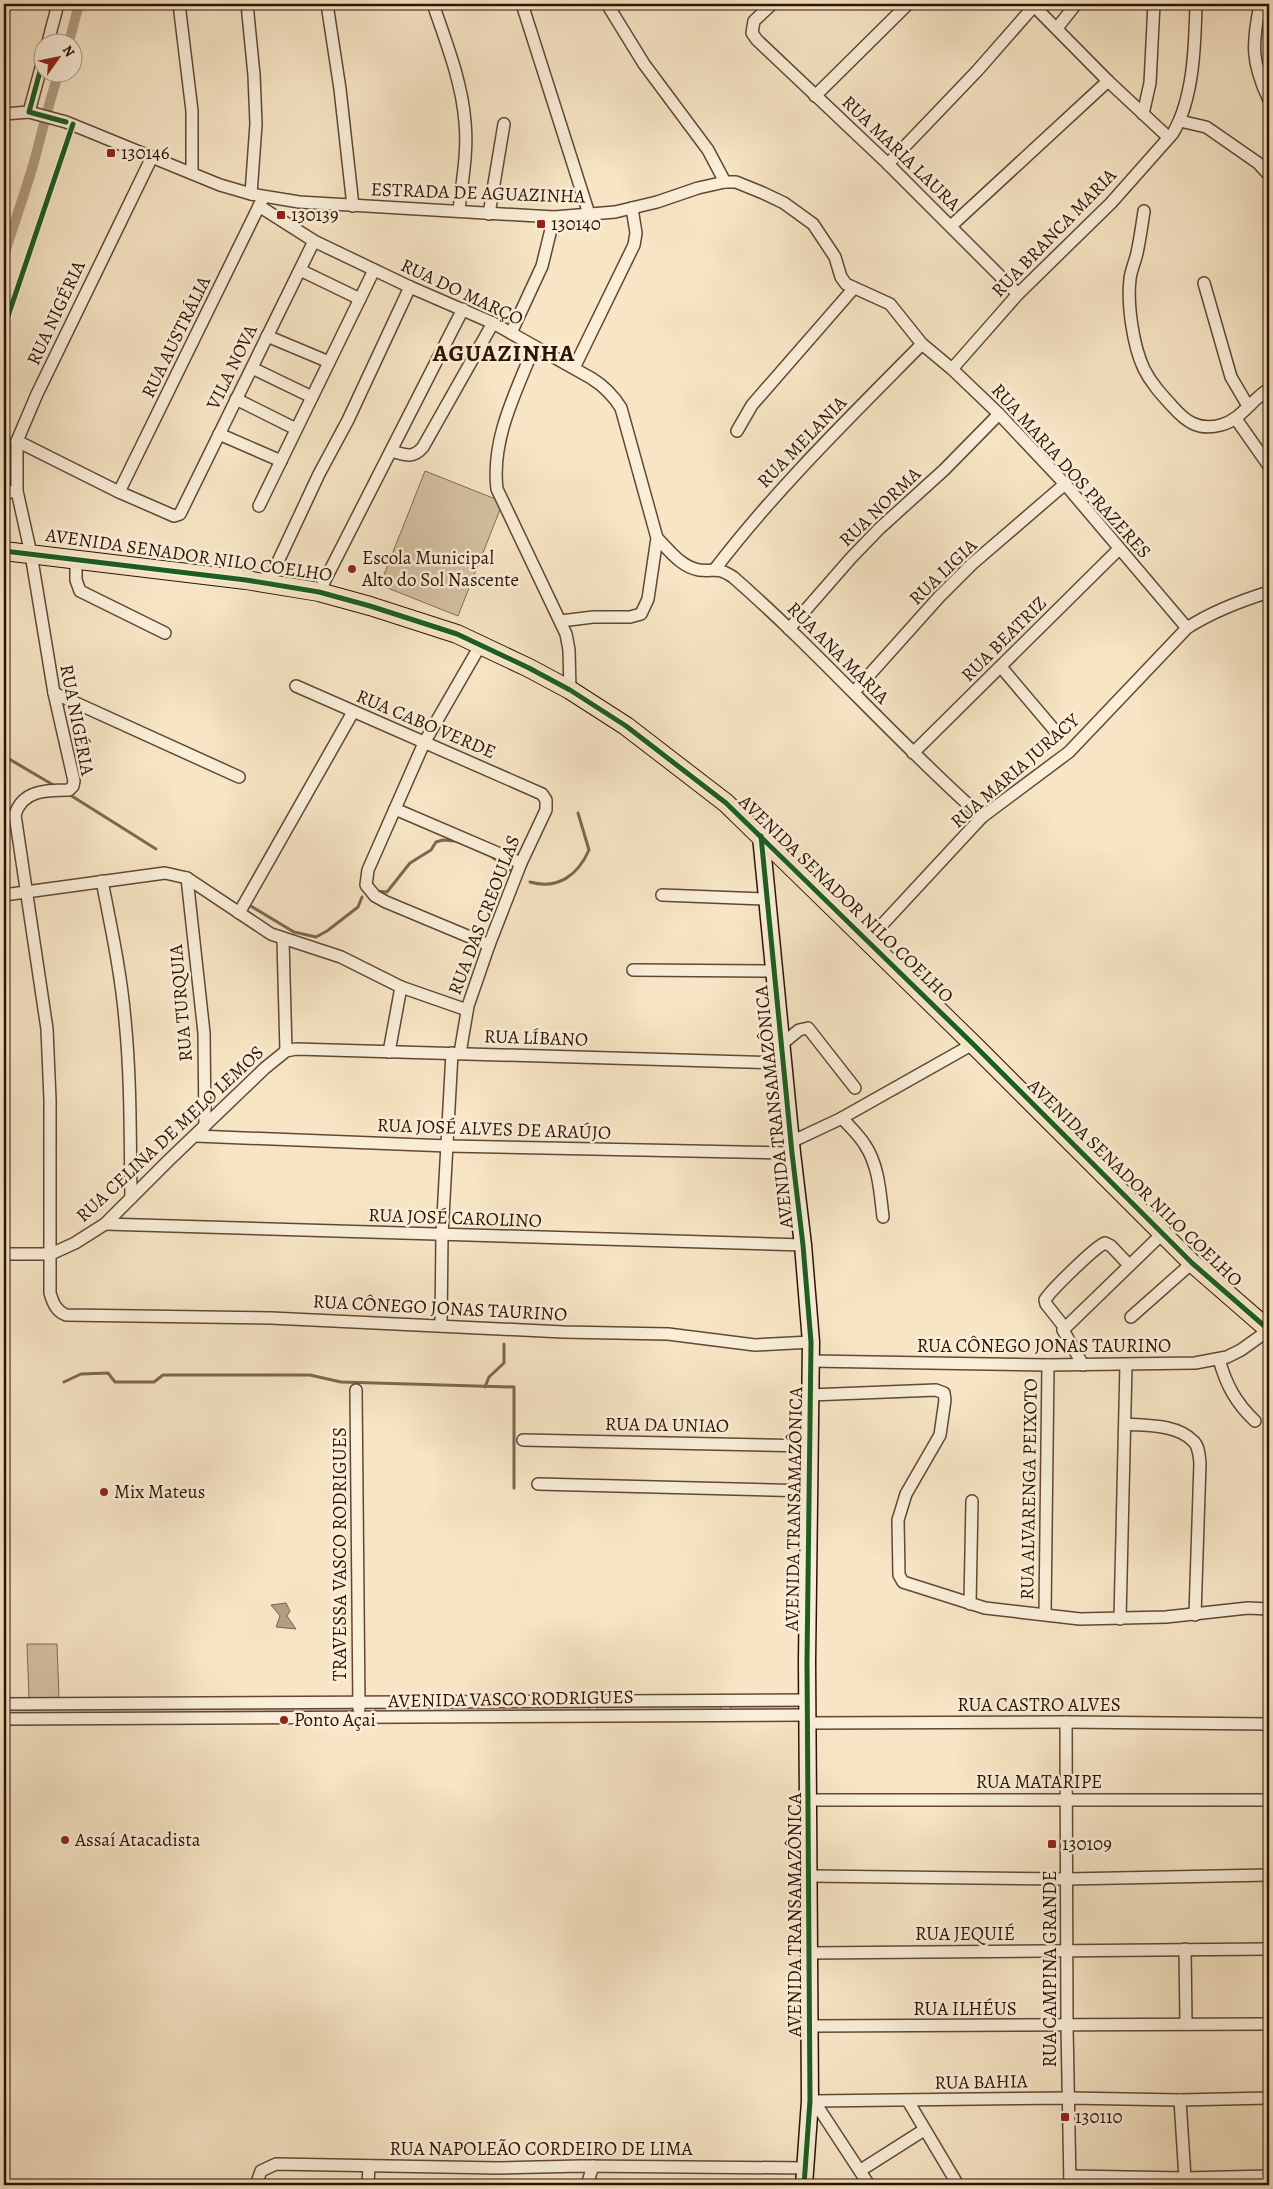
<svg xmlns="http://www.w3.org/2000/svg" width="1273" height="2189" font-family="Alegreya,serif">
  <rect width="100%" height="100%" fill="#f7e5c5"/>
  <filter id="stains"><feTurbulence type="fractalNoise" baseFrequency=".004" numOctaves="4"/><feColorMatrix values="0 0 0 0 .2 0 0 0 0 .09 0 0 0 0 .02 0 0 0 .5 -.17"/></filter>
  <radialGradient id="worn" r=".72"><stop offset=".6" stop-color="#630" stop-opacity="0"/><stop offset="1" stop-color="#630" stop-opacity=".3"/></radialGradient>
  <g fill="#d5c1a4" stroke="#816a54">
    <path d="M425,471L503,502L458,616L380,585Z"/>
    <path d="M27,1644H57L59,1698H29Z"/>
    <path d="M730,1703L795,1704V1711H731Z"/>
    <path d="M590,1704V1712L375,1713V1706Z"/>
    <rect x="597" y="1704" width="124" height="7"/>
    <path d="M352,1707V1714L4,1717V1710Z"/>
  </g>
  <path fill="#b29e83" stroke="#7d6650" d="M286,1603L290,1611L287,1616L296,1629L276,1627L280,1616L271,1605Z"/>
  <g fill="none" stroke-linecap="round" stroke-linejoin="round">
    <g stroke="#7d6650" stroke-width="3">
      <path d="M4,756L55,786"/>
      <path d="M67,793L156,849"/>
      <path d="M473,848L491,856L514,873"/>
      <path d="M530,882C558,890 578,875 589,850L578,813"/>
      <path d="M375,891L387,892L410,863L431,850L436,842L443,840L455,841"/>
      <path d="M249,905L294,932L316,937L327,931L358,907L362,897"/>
      <path d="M64,1382L81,1374L108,1373L115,1382H154L163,1375H310L341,1382L514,1387V1488"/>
      <path d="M485,1387L489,1377L504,1363V1344"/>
    </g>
    <g stroke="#b29e83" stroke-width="10">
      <path d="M69,42L79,4"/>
      <path d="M4,255C14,224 25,193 34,162C42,132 49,102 59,72"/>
    </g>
    <defs>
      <g id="street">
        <path d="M179,4L192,111V173"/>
        <path d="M247,4L254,75L256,124L251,194"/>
        <path d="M327,4L340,89L353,206"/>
        <path d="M433,4C446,42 462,82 465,122C468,152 462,181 459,210"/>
        <path d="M522,4L589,214"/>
        <path d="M607,4L644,64L708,150L725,182"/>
        <path d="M772,4L754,21L752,33L757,40L888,164L1018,294"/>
        <path d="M1032,4L1108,81L1168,137"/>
        <path d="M1260,4C1252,44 1251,62 1269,100"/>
        <path d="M1057,28L1076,4"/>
        <path d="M48,42L58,4"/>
        <path d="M815,96L908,4"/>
        <path d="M29,112L42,64"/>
        <path d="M4,114L29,112L66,122L220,185L251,194L299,202L554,217L615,212L657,202L698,188L725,182H736L763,193L784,203L813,224L835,257L841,277L846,284L890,304L922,344L952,369L999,414L1065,484L1187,628"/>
        <path d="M1143,114L1150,83L1154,4"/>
        <path d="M1180,121L1206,127L1212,131L1258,163L1269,175"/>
        <path d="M152,157L37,394L17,441V491L31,554L54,693L74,781L73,786L69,790C47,790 22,790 15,815L47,1029L50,1100V1293C53,1303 56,1311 66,1315L271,1318L563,1332L668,1334L755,1345L811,1342"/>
        <path d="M888,164L977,71L1034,6"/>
        <path d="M259,206L314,241L410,287L493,323L591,378C604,386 613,395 621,408L657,538L648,599L641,614L630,617H593L561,621"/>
        <path d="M1144,211C1142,225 1140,239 1137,253C1135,262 1131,270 1130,279C1127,304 1133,346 1144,369C1151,383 1161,394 1172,406C1186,422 1199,431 1221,425C1241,420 1252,399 1269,389"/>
        <path d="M489,214L504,124"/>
        <path d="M951,226L1108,81"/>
        <path d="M300,270L360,299"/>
        <path d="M1204,283L1231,377L1248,406"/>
        <path d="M511,333L542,266L554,217"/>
        <path d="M267,336L329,362"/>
        <path d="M534,347C516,392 491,439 497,489L566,634L569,650L570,690"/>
        <path d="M252,368L312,397"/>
        <path d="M574,368L634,245L636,233L632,208"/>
        <path d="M952,369L1018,294L1111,203L1173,133C1194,98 1195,43 1196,4"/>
        <path d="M236,399L296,429"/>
        <path d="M1236,419L1269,466"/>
        <path d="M737,431L752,405L854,288"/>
        <path d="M219,434L281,461"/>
        <path d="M17,441L119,492L174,516L180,514L314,241"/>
        <path d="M392,451C405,455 413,459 423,447L493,323"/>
        <path d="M119,492L262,200"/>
        <path d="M4,493L17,491"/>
        <path d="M259,506L374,270"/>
        <path d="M657,538C669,550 681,567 699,570C716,572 716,566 733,577C820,653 896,741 982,817"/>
        <path d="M76,560V580L80,591L165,633"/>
        <path d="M715,569C777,488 850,417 922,344"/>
        <path d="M268,583L319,474L348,420L410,287"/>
        <path d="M319,592L463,309"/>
        <path d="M789,629L851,558L880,528L944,470L999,414"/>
        <path d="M481,644L424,743L368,870L366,885L375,896L386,902L489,945"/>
        <path d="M1001,667L1056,732"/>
        <path d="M296,686L542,794L546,800V810L521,863L489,945L468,1006L460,1053"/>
        <path d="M854,692L939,597L972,564L1065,484"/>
        <path d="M54,693L239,777"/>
        <path d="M913,753L1118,550"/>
        <path d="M395,809L521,863"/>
        <path d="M187,878L204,1033L205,1126"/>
        <path d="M102,881C111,927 121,973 125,1020C131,1079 130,1139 131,1198"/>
        <path d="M4,895L165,873L187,878L271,934L341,957L401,987L467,1010"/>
        <path d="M662,895L767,899"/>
        <path d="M239,913L353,712"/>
        <path d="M283,940L286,1051"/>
        <path d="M867,941L982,817L1069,752L1187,628C1213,611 1240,601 1269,592"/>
        <path d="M633,970L775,971"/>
        <path d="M782,1044L799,1030L808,1028L855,1088"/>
        <path d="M389,1052L401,987"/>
        <path d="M842,1118C850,1127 859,1135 865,1145C879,1166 880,1193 883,1217"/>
        <path d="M196,1136L448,1146L792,1153"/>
        <path d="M791,1142L840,1119L973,1044"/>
        <path d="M105,1224L803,1245"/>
        <path d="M4,1254H51L75,1243L105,1224L169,1160L265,1068L286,1051L296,1049L784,1063"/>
        <path d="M1131,1317L1192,1263"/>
        <path d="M441,1326L442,1235L452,1053"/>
        <path d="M1065,1328L1046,1304L1045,1300C1050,1291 1096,1246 1105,1243L1111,1246L1129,1265"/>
        <path d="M1219,1359C1226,1385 1236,1403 1255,1421"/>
        <path d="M811,1361L1048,1365L1195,1363L1227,1357L1241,1350L1269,1330"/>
        <path d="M1083,1365L1063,1330L1163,1233"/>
        <path d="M356,1390L359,1709"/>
        <path d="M810,1395L936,1390L944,1393L945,1400L940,1435L906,1494L898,1520L899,1575L903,1582L985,1608L1080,1619L1166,1617L1248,1608L1269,1609"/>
        <path d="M1126,1424C1146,1426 1177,1424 1193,1441C1199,1446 1199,1455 1200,1463L1195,1615"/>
        <path d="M523,1440L810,1446"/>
        <path d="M538,1484L810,1491"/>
        <path d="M970,1604L972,1501"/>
        <path d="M1045,1614L1048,1365"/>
        <path d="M1120,1619L1126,1365"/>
        <path d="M4,1704L808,1700"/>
        <path d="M4,1719L808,1715"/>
        <path d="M1066,1722L1067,2026L1070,2185"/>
        <path d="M808,1723L1066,1722L1269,1724"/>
        <path d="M809,1800H1269"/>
        <path d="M810,1876L1067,1879L1269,1875"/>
        <path d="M1185,1949L1186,2024"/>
        <path d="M810,1953L1269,1949"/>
        <path d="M811,2026L1269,2024"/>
        <path d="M1180,2100L1185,2178"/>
        <path d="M810,2101H814L869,2185"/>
        <path d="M814,2101L1069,2098L1180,2100L1269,2098"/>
        <path d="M908,2101L958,2185"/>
        <path d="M861,2170L924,2130"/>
        <path d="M1070,2176L1185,2178L1269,2176"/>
        <path d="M256,2185L261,2171L276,2164L499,2168L581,2166L806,2168"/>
        <path d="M368,2185L369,2166"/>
        <path d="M587,2185L593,2166"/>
      </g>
      <path id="secondary" d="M761,836L792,1153L803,1245L811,1342L807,1662L810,2101L804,2185"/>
      <path id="primary" d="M4,551L246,580L319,592L370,606L457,634L529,668L570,690L626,726L726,803L973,1044L1192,1263L1269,1330"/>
    </defs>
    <use href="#street" stroke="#604834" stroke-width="14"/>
    <use href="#secondary" stroke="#2d1304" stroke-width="19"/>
    <use href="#primary" stroke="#2d1304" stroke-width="20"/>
    <use href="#street" stroke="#faeed9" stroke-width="11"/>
    <use href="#secondary" stroke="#faeed9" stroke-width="16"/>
    <use href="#primary" stroke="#f7e5c5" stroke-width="18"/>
    <defs>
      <g id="cycleway">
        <path d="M42,64L29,112L66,122"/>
        <path d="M4,328L73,124"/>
        <path d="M4,551L246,580L319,592L370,606L457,634L529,668L570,690L626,726L726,803L973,1044L1192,1263L1269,1330"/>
        <path d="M761,836L792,1153L803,1245L811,1342L807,1662L810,2101L804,2185"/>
      </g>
    </defs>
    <use href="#cycleway" stroke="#faeed9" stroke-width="8"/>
    <use href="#cycleway" stroke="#1b5e20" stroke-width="5"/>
  </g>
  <g fill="#8f2418" stroke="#faeed9" stroke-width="2">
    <rect x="106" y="148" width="10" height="10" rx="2.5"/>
    <rect x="276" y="210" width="10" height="10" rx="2.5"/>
    <rect x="536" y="219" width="10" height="10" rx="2.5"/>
    <circle cx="352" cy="569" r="5"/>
    <circle cx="104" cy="1492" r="5"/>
    <circle cx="284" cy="1720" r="5"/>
    <circle cx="65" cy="1840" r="5"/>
    <rect x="1047" y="1839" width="10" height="10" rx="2.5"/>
    <rect x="1060" y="2112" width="10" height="10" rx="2.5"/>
  </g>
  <g text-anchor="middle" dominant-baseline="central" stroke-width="5" stroke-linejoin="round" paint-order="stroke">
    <g font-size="19" fill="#2d1304" stroke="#faeed9" text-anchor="start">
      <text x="121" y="153">130146</text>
      <text x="291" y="215">130139</text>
      <text x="551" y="224">130140</text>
      <text x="362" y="558">Escola Municipal<tspan x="362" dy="22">Alto do Sol Nascente</tspan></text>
      <text x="114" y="1492">Mix Mateus</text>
      <text x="294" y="1720">Ponto Açai</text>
      <text x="75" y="1840">Assaí Atacadista</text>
      <text x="1062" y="1844">130109</text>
      <text x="1075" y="2117">130110</text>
    </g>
    <g font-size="19" fill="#2d1304" stroke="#faeed9">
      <text transform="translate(901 153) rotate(44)">RUA MARIA LAURA</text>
      <text transform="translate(478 193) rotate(2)">ESTRADA DE AGUAZINHA</text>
      <text transform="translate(1054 233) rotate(-46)">RUA BRANCA MARIA</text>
      <text transform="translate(462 292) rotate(25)">RUA DO MARÇO</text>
      <text transform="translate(56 313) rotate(-65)">RUA NIGÉRIA</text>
      <text transform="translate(176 337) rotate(-64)">RUA AUSTRÁLIA</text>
      <text transform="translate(232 367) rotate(-64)">VILA NOVA</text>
      <text transform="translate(802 442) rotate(-46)">RUA MELANIA</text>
      <text transform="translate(1071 471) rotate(48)">RUA MARIA DOS PRAZERES</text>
      <text transform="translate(880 507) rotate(-44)">RUA NORMA</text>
      <text transform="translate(189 555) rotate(8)">AVENIDA SENADOR NILO COELHO</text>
      <text transform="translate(943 572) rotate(-44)">RUA LIGIA</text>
      <text transform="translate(1004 639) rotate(-45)">RUA BEATRIZ</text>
      <text transform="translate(838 653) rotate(45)">RUA ANA MARIA</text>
      <text transform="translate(77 720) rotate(79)">RUA NIGÉRIA</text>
      <text transform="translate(426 724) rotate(23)">RUA CABO VERDE</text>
      <text transform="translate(1015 771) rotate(-41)">RUA MARIA JURACY</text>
      <text transform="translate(846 899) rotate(44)">AVENIDA SENADOR NILO COELHO</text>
      <text transform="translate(484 915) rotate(-69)">RUA DAS CREOULAS</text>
      <text transform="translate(181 1003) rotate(-95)">RUA TURQUIA</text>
      <text transform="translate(536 1038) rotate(2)">RUA LÍBANO</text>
      <text transform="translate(774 1107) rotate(-96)">AVENIDA TRANSAMAZÔNICA</text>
      <text transform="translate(494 1129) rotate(2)">RUA JOSÉ ALVES DE ARAÚJO</text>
      <text transform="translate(170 1134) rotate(-43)">RUA CELINA DE MELO LEMOS</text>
      <text transform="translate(1135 1183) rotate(44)">AVENIDA SENADOR NILO COELHO</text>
      <text transform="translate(455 1218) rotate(2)">RUA JOSÉ CAROLINO</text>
      <text transform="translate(440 1308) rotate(3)">RUA CÔNEGO JONAS TAURINO</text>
      <text x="1044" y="1346">RUA CÔNEGO JONAS TAURINO</text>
      <text transform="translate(667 1425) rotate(1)">RUA DA UNIAO</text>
      <text transform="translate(1029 1489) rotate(-89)">RUA ALVARENGA PEIXOTO</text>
      <text transform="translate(794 1509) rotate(-89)">AVENIDA TRANSAMAZÔNICA</text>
      <text transform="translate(340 1554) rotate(-90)">TRAVESSA VASCO RODRIGUES</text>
      <text transform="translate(511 1699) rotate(-1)">AVENIDA VASCO RODRIGUES</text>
      <text x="1039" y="1705">RUA CASTRO ALVES</text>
      <text x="1039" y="1782">RUA MATARIPE</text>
      <text transform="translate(795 1915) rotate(-90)">AVENIDA TRANSAMAZÔNICA</text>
      <text x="965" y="1934">RUA JEQUIÉ</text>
      <text transform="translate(1050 1969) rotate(-90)">RUA CAMPINA GRANDE</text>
      <text x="965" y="2009">RUA ILHÉUS</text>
      <text transform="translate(981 2082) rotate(-1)">RUA BAHIA</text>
      <text x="541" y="2149">RUA NAPOLEÃO CORDEIRO DE LIMA</text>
    </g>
    <g font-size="24" font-weight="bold" letter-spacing="1" fill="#2d1304" stroke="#faeed9">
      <text x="504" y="353">AGUAZINHA</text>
    </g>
  </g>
  <rect width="1273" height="2189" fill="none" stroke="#f7e5c5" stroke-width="20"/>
  <rect x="5" y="5" width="1263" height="2179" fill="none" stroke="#2d1304" stroke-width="2.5"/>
  <rect x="10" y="10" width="1253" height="2169" fill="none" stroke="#2d1304"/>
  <g transform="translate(58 58) rotate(57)"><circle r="24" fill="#faeed9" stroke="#a89684"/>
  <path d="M0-4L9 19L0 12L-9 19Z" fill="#8f2418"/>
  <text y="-8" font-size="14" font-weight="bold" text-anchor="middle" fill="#2d1304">N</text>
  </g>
  <rect width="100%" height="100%" filter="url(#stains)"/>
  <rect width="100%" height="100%" fill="url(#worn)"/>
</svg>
